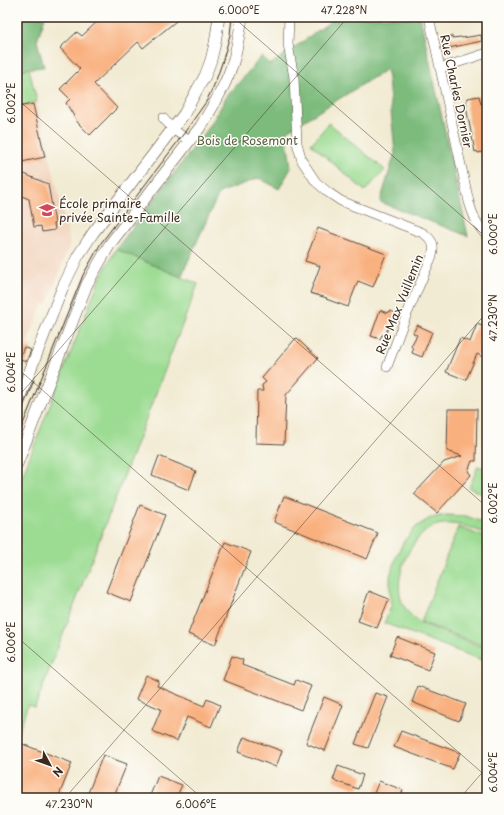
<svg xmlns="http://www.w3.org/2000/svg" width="504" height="815" font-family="'Playpen Sans',sans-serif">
  <rect width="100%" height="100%" fill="#fdfcf7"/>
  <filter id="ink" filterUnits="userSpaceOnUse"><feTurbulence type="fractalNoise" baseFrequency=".025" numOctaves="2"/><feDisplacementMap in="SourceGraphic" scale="8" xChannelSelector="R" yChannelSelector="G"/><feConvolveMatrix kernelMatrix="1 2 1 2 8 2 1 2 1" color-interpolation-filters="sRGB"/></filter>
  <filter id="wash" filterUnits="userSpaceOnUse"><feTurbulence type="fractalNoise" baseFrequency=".012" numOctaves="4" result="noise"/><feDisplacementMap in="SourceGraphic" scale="16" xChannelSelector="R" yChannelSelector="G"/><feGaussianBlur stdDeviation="0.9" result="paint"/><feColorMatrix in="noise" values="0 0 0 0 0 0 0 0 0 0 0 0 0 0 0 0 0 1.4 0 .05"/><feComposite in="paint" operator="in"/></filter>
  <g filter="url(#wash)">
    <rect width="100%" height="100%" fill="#f2ebd3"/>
    <path fill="#f2d4be" d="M37,102L70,243L47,305L43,304L27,344L32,347L17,386V107Z"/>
    <g fill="#9bdb92" stroke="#6b8258">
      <path d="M29,68L37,102L17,107V70Z"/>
      <path d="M329,123L385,170L365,191L311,144Z"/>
      <path d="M116,249L198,284L35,707L28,705L17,735V489L100,278Z"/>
      <path d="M478,466L487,469V496L469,488Z"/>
      <path d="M446,515L466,516L487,524V534C471,528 454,521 437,525C434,526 431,528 429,529C408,542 393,579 402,602C406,612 415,620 425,625L487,649V662L384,623L392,604L390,592V576L396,557L404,541L416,527L430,518Z"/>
      <path d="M458,527L487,538V647L421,622Z"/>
    </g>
    <g fill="#7cbb7c" stroke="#5c724d">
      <path d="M17,17H45L37,41L44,67L17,70Z"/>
      <path d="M331,17H420L468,236L380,202L395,153L387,69L286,132L291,168L279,189L259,178L219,193L181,277L116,249L210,126L227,96L262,56L270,65L334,19Z"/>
    </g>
    <g id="blocks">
      <g fill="#f9b07f">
        <path d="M102,17H181L143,48L138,42L94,84L117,108L90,135L78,123L66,103L70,99L60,89L80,69L60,48L77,32L82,36Z"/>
        <path d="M481,35L482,41L444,49L442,38L452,36V38L461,37L462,38Z"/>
        <path d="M479,96L481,104L482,103L484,113H483L487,134V151L478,153L477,151L475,152L466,107L467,106L466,102L468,98Z"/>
        <path d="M33,104L45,157L17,163V107Z"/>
        <path d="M17,171L48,184L55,223H54L55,230L42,232L41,226L34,227L29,199L17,194Z"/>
        <path d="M318,228L386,254L373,287L358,281L348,307L326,299L327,298L310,293L320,266L305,261Z"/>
        <path d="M380,310L387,313L391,311L399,315L391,321L385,335H382L380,339L371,336Z"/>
        <path d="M477,324L487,328V359L477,354L466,380L446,372L460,338L470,342Z"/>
        <path d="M417,325L432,332L422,357L412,353L413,349L411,346L417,335L413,333Z"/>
        <path d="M296,338L318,358L286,395L284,444L256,443L257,391H263L262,385L266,382L262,378Z"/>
        <path d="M24,347L31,350L26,362L19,359Z"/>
        <path d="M448,409H477L476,461H472L468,471L471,475L437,513L414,494L444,462L462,456L447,451Z"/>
        <path d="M159,456L196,471L189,490L152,475Z"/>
        <path d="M284,496L378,533L367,559L274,522Z"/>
        <path d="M140,505L165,515L131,602L106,592Z"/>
        <path d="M225,542L251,552L215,645L188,634Z"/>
        <path d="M369,591L389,599L377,628L358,621Z"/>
        <path d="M397,637L435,652L428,670L390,655Z"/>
        <path d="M232,656L243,660L242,665L294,685L296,680L311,686L301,710L223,680Z"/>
        <path d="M146,675L159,681L157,686L204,706L207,699L220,705L211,727L187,717L177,741L152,731L161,709L136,699Z"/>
        <path d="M418,686L466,704L459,721L412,702Z"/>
        <path d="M375,693L388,697L368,748L355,744Z"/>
        <path d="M324,697L343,705L325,751L306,743Z"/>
        <path d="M401,731L460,753L453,769L394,747Z"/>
        <path d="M244,737L282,751L276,767L238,752Z"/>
        <path d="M17,742L72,763L58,798H17Z"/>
        <path d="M103,755L127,764L113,798H86Z"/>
        <path d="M338,766L363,775L358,789L333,780Z"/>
        <path d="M158,776L182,785L176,798H149Z"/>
        <path d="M379,781L403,790L400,798H372Z"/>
      </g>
    </g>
  </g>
  <g filter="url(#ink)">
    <use href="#blocks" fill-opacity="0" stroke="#564739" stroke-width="1"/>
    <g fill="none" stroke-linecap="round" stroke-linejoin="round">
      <defs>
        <g id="minor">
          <path d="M289,17L288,44L294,78L297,143L302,161L316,182L329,193L341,201L423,233C433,240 435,245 432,256L404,321L387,367"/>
          <path d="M429,17L469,202C473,215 477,226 487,236"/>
          <path d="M441,68L487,53"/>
          <path d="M163,118L173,129L189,141"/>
        </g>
        <g id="major">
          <path d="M17,404L62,289L78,256L93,233L184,114L197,90L205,76L211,60L215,43L219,17"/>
          <path d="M17,464L87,284L110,244L201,126C214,105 227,83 234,59C237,46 240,31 242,17"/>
        </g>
      </defs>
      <use href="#minor" stroke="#564739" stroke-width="10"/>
      <use href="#major" stroke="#564739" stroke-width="12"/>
      <use href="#minor" stroke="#fff" stroke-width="9"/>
      <use href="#major" stroke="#fff" stroke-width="11"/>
      <g stroke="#3b2a1e" stroke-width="1">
        <path d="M17,422L34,380"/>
        <path d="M17,439L83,275L101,243L182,136L206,102L215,83L222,63L230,35L232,17"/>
      </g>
    </g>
  </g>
  <path fill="none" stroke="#3b2a1e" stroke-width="1" stroke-opacity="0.45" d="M233,17L487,238M17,99L487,507M17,368L487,777M17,398L348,17M17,637L202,798M65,798L487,312M460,798L487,767"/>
  <defs>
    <symbol id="school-bare" viewBox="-9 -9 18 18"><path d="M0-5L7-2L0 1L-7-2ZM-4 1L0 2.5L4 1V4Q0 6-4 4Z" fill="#d1495b" stroke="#fdfcf7" stroke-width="2.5" paint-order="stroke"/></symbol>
  </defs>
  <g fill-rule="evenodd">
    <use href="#school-bare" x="36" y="199" width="22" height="22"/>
  </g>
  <g text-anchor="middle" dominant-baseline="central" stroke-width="3" stroke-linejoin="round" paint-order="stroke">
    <g font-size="12" fill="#3b2a1e" stroke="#fdfcf7">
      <text transform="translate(457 91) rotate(78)">Rue Charles Dornier</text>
      <text transform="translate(399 304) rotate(-68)">Rue Max Vuillemin</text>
    </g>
    <g font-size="12" fill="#585f41" stroke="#fdfcf7">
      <text x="247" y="140">Bois de Rosemont</text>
    </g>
    <g font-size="12" fill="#3b2a1e" stroke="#fdfcf7" text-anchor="start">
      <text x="59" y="203">École primaire<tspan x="59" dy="14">privée Sainte-Famille</tspan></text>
    </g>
  </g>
  <rect width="504" height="815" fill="none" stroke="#fdfcf7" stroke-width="44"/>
  <g transform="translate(50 765) rotate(131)" stroke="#fdfcf7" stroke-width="3" paint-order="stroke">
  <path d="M0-3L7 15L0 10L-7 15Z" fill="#3b2a1e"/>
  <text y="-6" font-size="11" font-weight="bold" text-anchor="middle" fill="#3b2a1e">N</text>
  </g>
  <rect x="22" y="22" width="460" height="771" fill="none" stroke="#3b2a1e" stroke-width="1.5"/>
  <g font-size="10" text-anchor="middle" fill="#3b2a1e">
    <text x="239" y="14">6.000°E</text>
    <text x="344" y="14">47.228°N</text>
    <text transform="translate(11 103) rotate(-90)" y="4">6.002°E</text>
    <text transform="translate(493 234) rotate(-90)" y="4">6.000°E</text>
    <text transform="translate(493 318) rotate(-90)" y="4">47.230°N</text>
    <text transform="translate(11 372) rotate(-90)" y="4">6.004°E</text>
    <text transform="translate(493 503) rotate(-90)" y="4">6.002°E</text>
    <text transform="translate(11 642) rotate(-90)" y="4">6.006°E</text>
    <text transform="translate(493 772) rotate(-90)" y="4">6.004°E</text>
    <text x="69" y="808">47.230°N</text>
    <text x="196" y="808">6.006°E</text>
  </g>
</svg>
